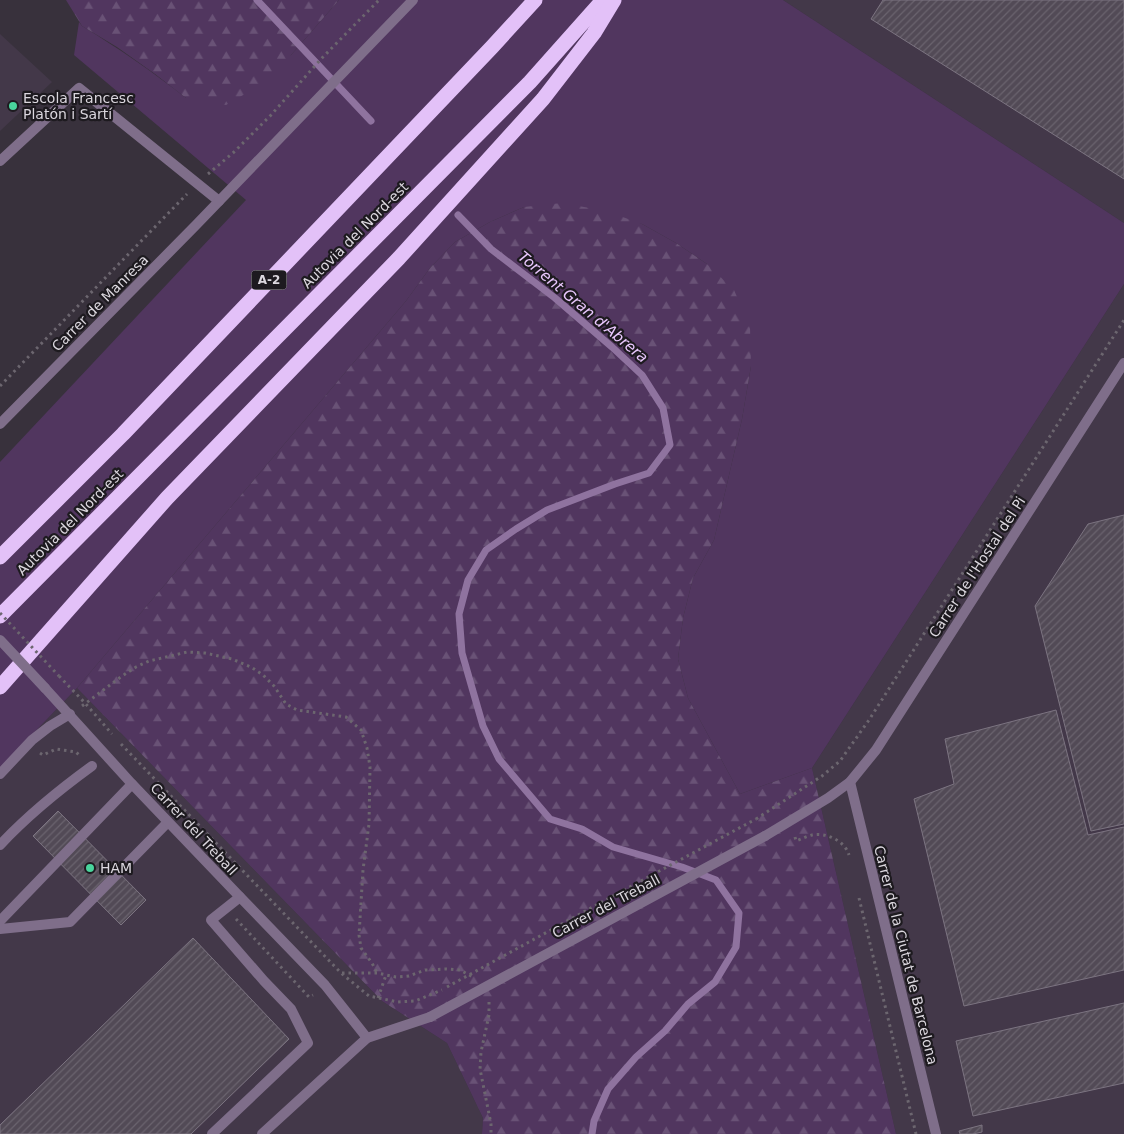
<svg xmlns="http://www.w3.org/2000/svg" width="1124" height="1134" font-family="'DejaVu Sans',sans-serif">
  <defs>
    <pattern id="forest-firs" width="22" height="20" patternUnits="userSpaceOnUse" patternTransform="scale(1.25)"><rect width="22" height="20" fill="#51365f"/><path d="M5 1l3.5 6h-7zM16 11l3.5 6h-7z" fill="#695276"/></pattern>
    <pattern id="building-hatch" width="6" height="6" patternUnits="userSpaceOnUse" patternTransform="scale(1.25)"><rect width="6" height="6" fill="#524a56"/><path d="M-1 1l2-2M0 6l6-6M5 7l2-2" fill="none" stroke="#6a636e"/></pattern>
  </defs>
  <rect width="100%" height="100%" fill="#38313c"/>
  <g fill="#433849">
    <path d="M783,0H1124V223Z"/>
    <path d="M0,34L52,82L0,131Z"/>
    <path d="M1124,284V1134H896L812,768Z"/>
    <path d="M77,688L382,1001L447,1043L483,1118L482,1134H0V768Z"/>
  </g>
  <path fill="#51365f" d="M339,0H783L1124,223V284L812,768L740,794L688,698L678,659L683,618L693,578L714,540L742,419L751,366L707,264L676,243L642,224L524,207L490,222L455,242L430,268L406,301L77,688L0,768V462L246,200L74,55L79,22L82,26C118,48 153,72 186,98L291,55Z"/>
  <g fill="url(#forest-firs)">
    <path d="M66,0H339L291,55L262,84L226,105L186,98L155,74L117,47L82,26Z"/>
    <path d="M562,203L606,211L642,224L676,243L707,264L734,290L750,327L751,366L742,419L714,540L693,578L683,618L678,659L688,698L740,794L812,768L896,1134H482L483,1118L447,1043L382,1001L77,688L406,301L430,268L455,242L490,222L524,207Z"/>
  </g>
  <g fill="none" stroke-linecap="round" stroke-linejoin="round">
    <g stroke="#8f739f" stroke-width="7">
      <path d="M257,0L371,121"/>
      <path d="M458,215L491,249L555,298L612,347L642,375L663,408L670,445L649,473L615,484L547,510L516,529L486,550L468,580L459,614L462,653L483,726L499,759L550,819L582,829L613,847L682,867L716,880L739,913L736,947L715,982L688,1004L665,1031L636,1057L608,1089L594,1121L592,1134"/>
    </g>
  </g>
  <g fill="url(#building-hatch)" stroke="#7c7481">
    <path d="M883,0H1124V179L871,19Z"/>
    <path d="M1124,515V824L1091,831L1035,606L1088,524Z"/>
    <path d="M1056,710L1088,835L1124,827V970L964,1006L914,799L954,784L945,739Z"/>
    <path d="M58,811L146,900L121,925L33,836Z"/>
    <path d="M193,938L289,1039L191,1134H0V1125Z"/>
    <path d="M1124,1003V1083L973,1116L956,1041Z"/>
    <path d="M982,1125V1132L973,1134H960L959,1131Z"/>
  </g>
  <g fill="none" stroke-linecap="round" stroke-linejoin="round">
    <g stroke="#6c666f" stroke-width="3" stroke-dasharray="2.5 4" stroke-linecap="butt">
      <path d="M208,174L234,152L271,115L322,58L379,0"/>
      <path d="M0,386L187,194"/>
      <path d="M59,676L85,703L112,734"/>
      <path d="M82,706L122,676L136,667L149,661L187,652L205,653L232,659L251,667L263,675L274,686L286,704L297,710L346,717L361,730L367,748L370,767L369,824L363,870L359,935L361,948L372,963L377,973"/>
      <path d="M121,744L341,973L369,996L398,1002L415,1001L442,990"/>
      <path d="M40,753L43,755L56,749L76,752L80,756"/>
      <path d="M756,819L822,776L840,761L869,720L1124,320"/>
      <path d="M795,837L796,841C802,839 807,836 812,835C826,832 845,841 849,855"/>
      <path d="M859,898L916,1134"/>
      <path d="M236,919L309,997L313,995"/>
      <path d="M342,973H377L396,977L409,976L425,970L446,969L460,970L473,977"/>
      <path d="M378,998L386,975"/>
      <path d="M489,1002V1015L481,1052L480,1069L491,1124V1134"/>
    </g>
    <g stroke="#7f6e8a" stroke-width="10">
      <path d="M0,845C28,815 59,790 92,766"/>
      <path d="M0,921L132,784"/>
      <path d="M0,929L70,922L168,822"/>
      <path d="M212,1134L308,1043L291,1009L264,981L211,920L240,897"/>
    </g>
    <g stroke="#7f6e8a" stroke-width="10">
      <path d="M0,161L79,88L219,201"/>
      <path d="M45,688L132,784L240,897L325,985L367,1038"/>
      <path d="M850,782L936,1134"/>
      <path d="M765,836L828,798L850,782L876,750L1124,363"/>
      <path d="M262,1134L367,1038L430,1017"/>
    </g>
    <g stroke="#7f6e8a" stroke-width="10">
      <path d="M0,424L196,225L413,0"/>
      <path d="M0,774L32,740L50,726L70,714"/>
    </g>
    <g stroke="#e3c1f8" stroke-width="15">
      <path d="M0,557L123,434L492,47L535,0"/>
      <path d="M0,616L530,82L603,0"/>
      <path d="M0,687L167,498L399,258L543,99L594,33L614,0"/>
    </g>
    <g stroke="#6c666f" stroke-width="3" stroke-dasharray="2.5 4" stroke-linecap="butt">
      <path d="M0,613L59,676"/>
      <path d="M447,987L600,903L756,819"/>
    </g>
    <g stroke="#7f6e8a" stroke-width="10">
      <path d="M0,640L45,688"/>
      <path d="M430,1017L765,836"/>
    </g>
  </g>
  <g fill="#49d49c" stroke="#1d1a1f" stroke-width="2">
    <circle cx="13" cy="106" r="5"/>
    <circle cx="90" cy="868" r="5"/>
  </g>
  <g text-anchor="middle" dominant-baseline="central" stroke-width="4.5" stroke-linejoin="round" paint-order="stroke">
    <rect fill="#1d1a1f" stroke="#a29ea5" stroke-width="1" x="251.5" y="270.5" width="35" height="19" rx="4"/>
    <g font-size="12" font-weight="bold" fill="#dbd7de">
      <text x="269" y="280">A-2</text>
    </g>
    <g font-size="14" fill="#dbd7de" stroke="#1d1a1f" text-anchor="start">
      <text x="23" y="98">Escola Francesc<tspan x="23" dy="16">Platón i Sartí</tspan></text>
      <text x="100" y="868">HAM</text>
    </g>
    <g font-size="14" fill="#dbd7de" stroke="#1d1a1f">
      <text transform="translate(355 235) rotate(-45)">Autovia del Nord-est</text>
      <text transform="translate(100 303) rotate(-45)">Carrer de Manresa</text>
      <text transform="translate(70 522) rotate(-45)">Autovia del Nord-est</text>
      <text transform="translate(977 567) rotate(-57)">Carrer de l'Hostal del Pi</text>
      <text transform="translate(194 829) rotate(47)">Carrer del Treball</text>
      <text transform="translate(606 906) rotate(-28)">Carrer del Treball</text>
      <text transform="translate(906 955) rotate(76)">Carrer de la Ciutat de Barcelona</text>
    </g>
    <g font-size="15" font-style="italic" fill="#eac8fe" stroke="#1d1a1f">
      <text transform="translate(583 307) rotate(40)">Torrent Gran d'Abrera</text>
    </g>
  </g>
</svg>
